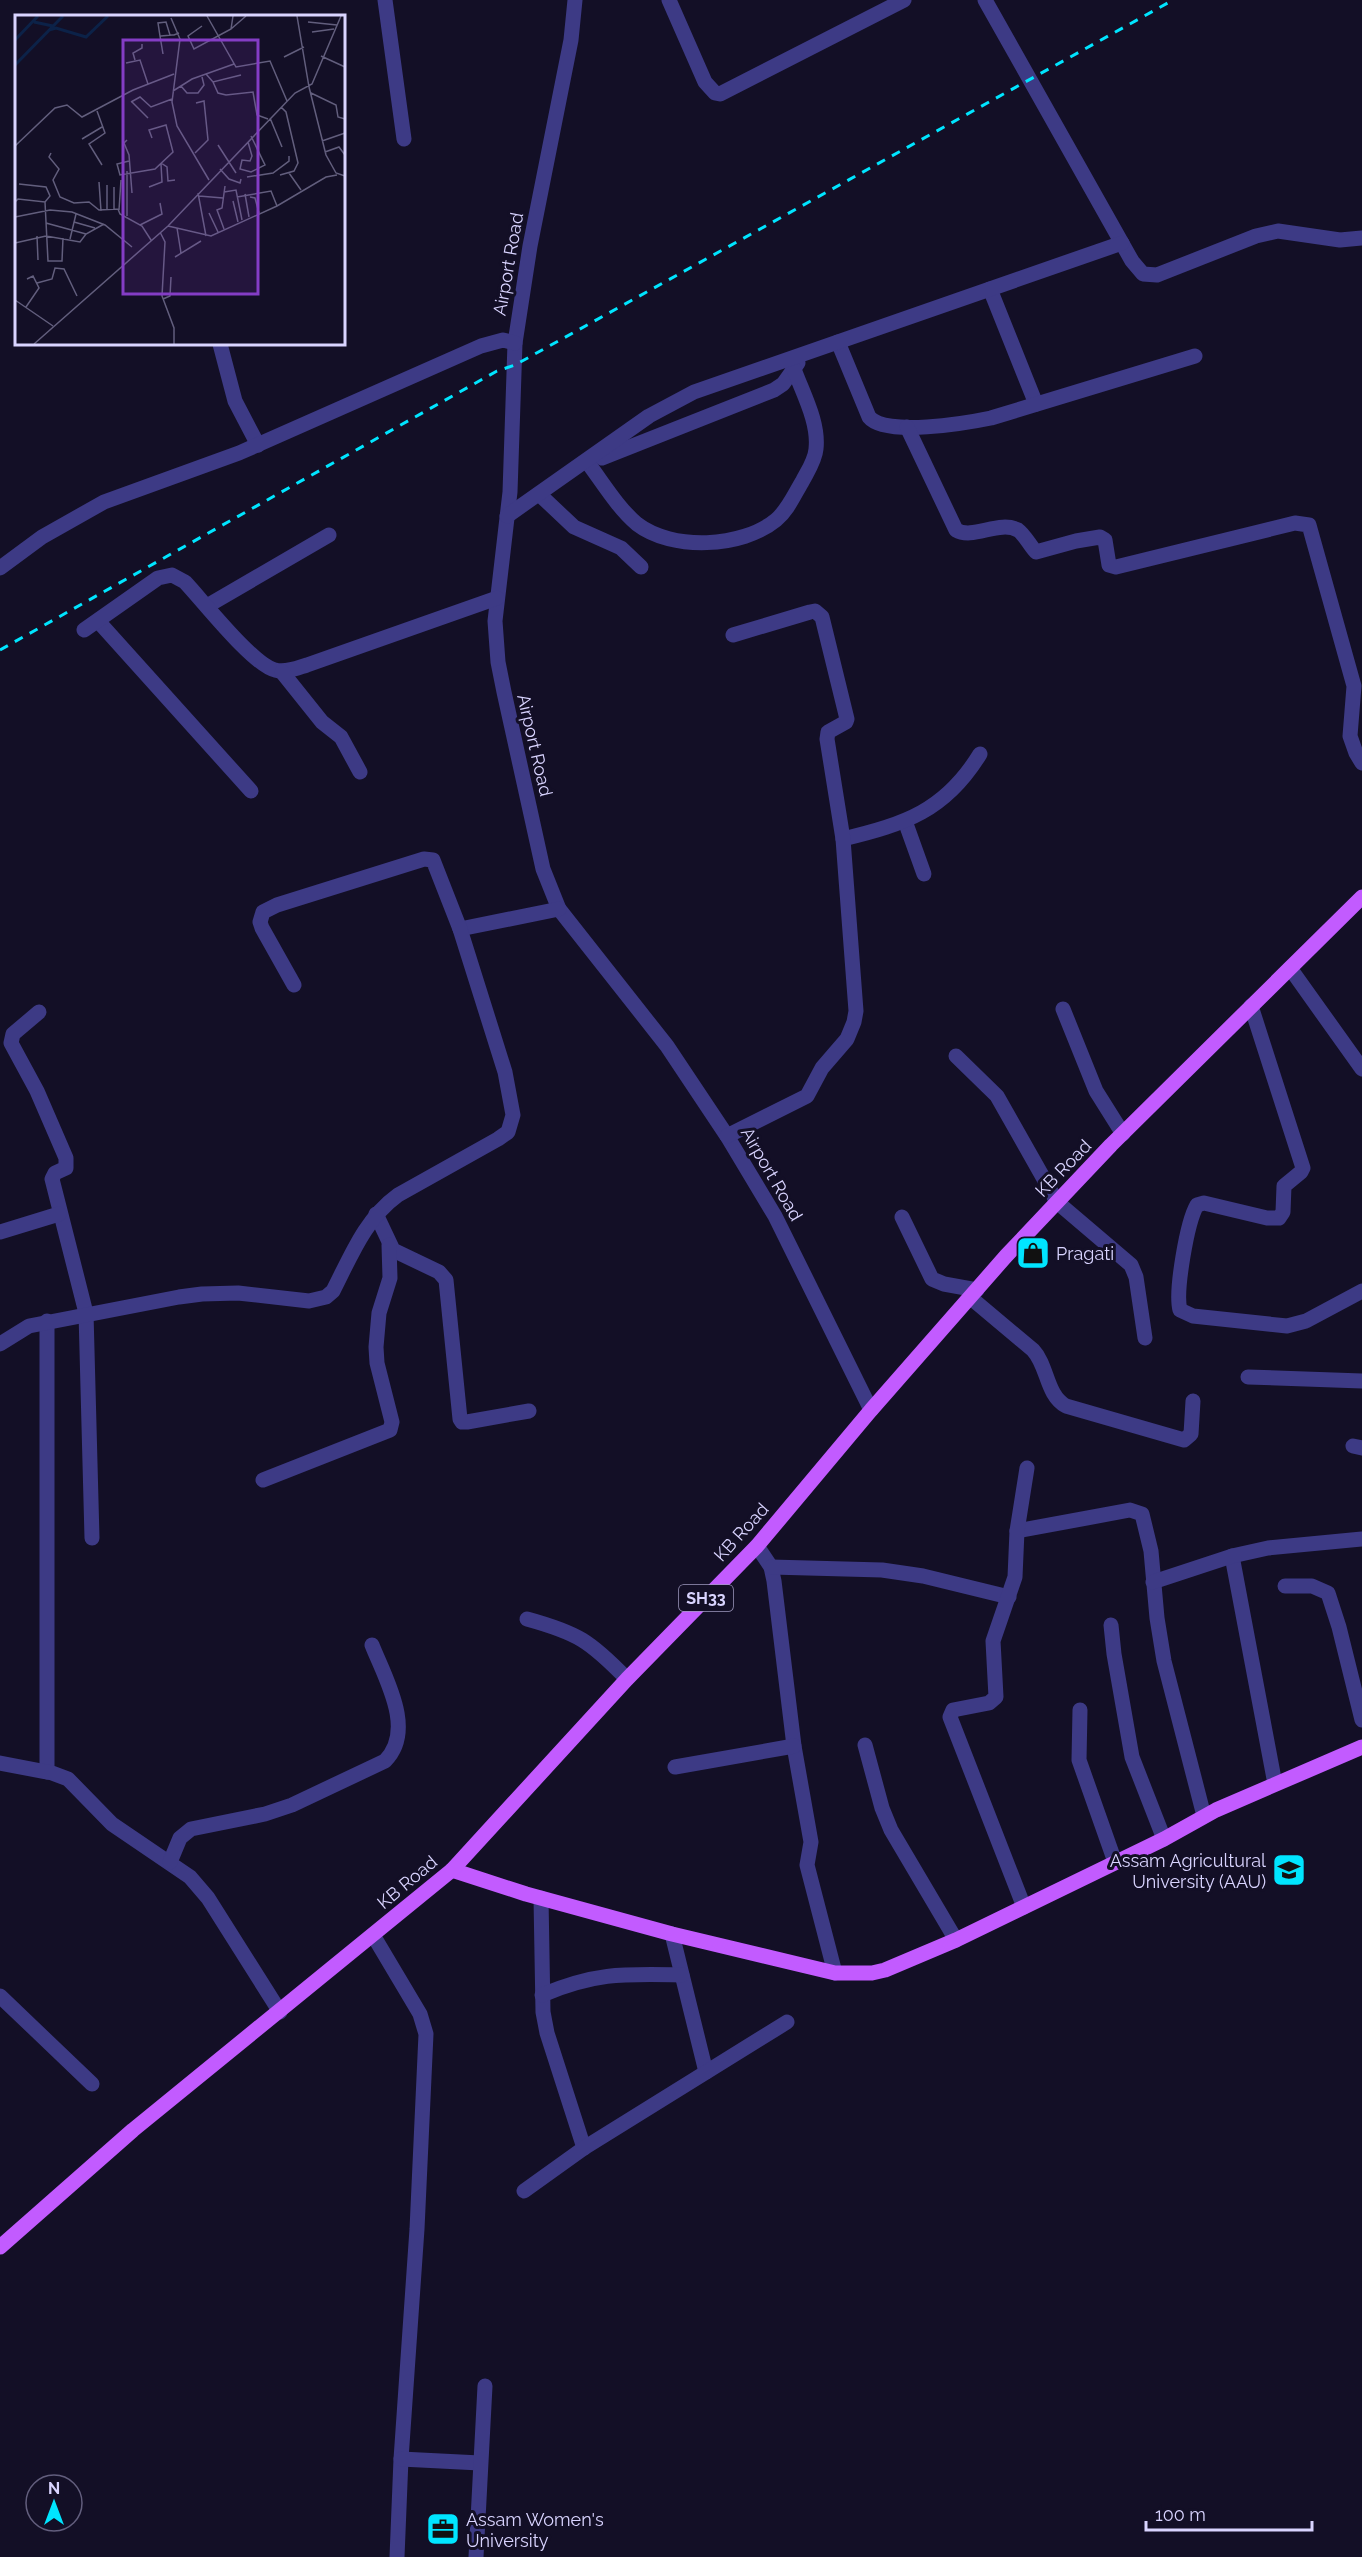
<svg xmlns="http://www.w3.org/2000/svg" width="1362" height="2557" font-family="Raleway,sans-serif">
  <rect width="100%" height="100%" fill="#130f26"/>
  <g fill="none" stroke-linecap="round" stroke-linejoin="round">
    <g stroke="#3d3a85" stroke-width="15">
      <path d="M385,0L404,139"/>
      <path d="M575,0L571,40L530,246L515,343L510,492L495,621L498,662L504,692L543,869L559,909L667,1046L727,1136L775,1216L871,1410"/>
      <path d="M669,0L705,82L715,93L720,94L904,0"/>
      <path d="M985,0L1132,261L1143,274L1157,275L1256,236L1278,231L1340,240L1362,238"/>
      <path d="M990,289L1036,404"/>
      <path d="M838,342L869,417C885,437 967,423 991,418L1195,356"/>
      <path d="M220,344L235,401L258,445"/>
      <path d="M907,427L956,530C973,540 999,520 1018,530C1025,535 1030,546 1036,552L1076,541L1100,537L1105,540L1109,565L1116,567L1295,523L1309,525L1354,686L1350,736L1356,753L1362,763"/>
      <path d="M602,458L774,390L783,384L798,363"/>
      <path d="M588,463C603,483 618,508 637,524C672,551 742,548 776,520C788,510 794,495 802,482C807,472 815,461 816,449C819,422 803,394 794,369"/>
      <path d="M539,494L574,527L621,548L641,567"/>
      <path d="M507,516L649,416L694,392L1122,243"/>
      <path d="M0,568L42,537L104,502L239,453L481,346L503,340L515,343"/>
      <path d="M207,606L329,535"/>
      <path d="M98,621L251,791"/>
      <path d="M84,630L158,578L172,575L185,582C203,601 253,665 275,670C286,673 297,668 307,665L497,598"/>
      <path d="M282,672L322,722L341,737L360,772"/>
      <path d="M905,821L924,874"/>
      <path d="M843,839C905,824 945,811 980,754"/>
      <path d="M460,929L559,909"/>
      <path d="M1290,968L1362,1069"/>
      <path d="M1251,1006L1303,1168L1301,1172L1284,1186L1283,1212L1279,1218H1267L1204,1203L1197,1205C1187,1222 1175,1292 1180,1310L1193,1316L1287,1326L1306,1321L1362,1291"/>
      <path d="M1063,1009L1096,1091L1123,1134"/>
      <path d="M39,1012L13,1034L11,1043L37,1091L66,1158V1168L55,1173L52,1179L86,1313L92,1538"/>
      <path d="M956,1056L997,1096L1057,1202L1131,1265L1136,1277L1145,1338"/>
      <path d="M727,1136L807,1096L822,1068L847,1039L854,1022L856,1011L843,839L827,739L828,732L846,722L847,719L822,617L815,611L810,612L733,635"/>
      <path d="M376,1214L393,1250L439,1272L446,1280L460,1419L462,1422H467L529,1411"/>
      <path d="M902,1217L932,1279L944,1284L977,1290"/>
      <path d="M0,1232L59,1214"/>
      <path d="M971,1298L1033,1350C1048,1366 1046,1395 1066,1406L1184,1440L1191,1434L1193,1401"/>
      <path d="M47,1321V1772"/>
      <path d="M0,1344L29,1326L179,1297L202,1294L238,1293L309,1301L326,1297L333,1291C351,1256 365,1219 398,1195L498,1139L508,1132L513,1115L505,1072L460,929L433,860L424,859L277,905L263,912L260,922L262,928L294,985"/>
      <path d="M1248,1377L1362,1381"/>
      <path d="M1353,1446L1362,1448"/>
      <path d="M263,1480L390,1430L392,1422L377,1363L376,1347L379,1313L390,1278L389,1245"/>
      <path d="M1017,1531L1130,1510L1142,1514L1151,1551L1157,1618L1164,1661L1204,1816"/>
      <path d="M757,1546L771,1567L774,1581L794,1746L811,1842L807,1865L835,1973"/>
      <path d="M1232,1556L1275,1784"/>
      <path d="M771,1567L882,1570L923,1576L1009,1597"/>
      <path d="M1153,1582L1232,1556L1268,1548L1362,1539"/>
      <path d="M1285,1586H1312L1328,1593L1339,1627L1362,1720"/>
      <path d="M527,1619C578,1633 590,1641 627,1679"/>
      <path d="M1111,1625L1114,1654L1132,1757L1164,1839"/>
      <path d="M1080,1710L1079,1760L1115,1862"/>
      <path d="M865,1745L882,1808L891,1830L956,1940"/>
      <path d="M0,1763L52,1773L68,1779L112,1824L190,1877L208,1898L280,2012"/>
      <path d="M675,1767L794,1746"/>
      <path d="M170,1862L180,1838L191,1829L265,1814L292,1805L385,1761C416,1730 385,1678 372,1645"/>
      <path d="M541,1898L543,2012L547,2033L584,2148"/>
      <path d="M1024,1907L950,1717L953,1710L989,1703L996,1697L993,1641L1015,1577L1017,1531L1027,1468"/>
      <path d="M672,1934L706,2072"/>
      <path d="M373,1935L420,2014L426,2034L417,2229L401,2459L397,2557"/>
      <path d="M542,1995C597,1972 624,1974 682,1975"/>
      <path d="M0,1996L92,2084"/>
      <path d="M524,2191L584,2148L787,2022"/>
      <path d="M401,2459L480,2463"/>
      <path d="M476,2557L485,2386"/>
    </g>
    <g stroke="#c25bff" stroke-width="15">
      <path d="M452,1870L526,1894L672,1934L835,1973H872L885,1970L956,1940L1164,1839L1216,1810L1362,1747"/>
      <path d="M0,2247L133,2130L452,1870L627,1679L757,1546L871,1410L1006,1256L1111,1145L1362,897"/>
    </g>
    <path stroke="#00e5ff" stroke-width="3" stroke-dasharray="9 8" stroke-linecap="butt" d="M0,650L497,371L515,365L1173,0"/>
  </g>
  <defs>
    <symbol id="shop-square" viewBox="-11 -11 22 22"><rect x="-9" y="-9" width="18" height="18" rx="4" fill="#00e5ff" stroke="#130f26"/><path d="M-5-2.5h2.3a2.7 3.5 0 0 1 5.4 0H5L5.5 6h-11ZM-1.5-2.5h3a1.5 2.3 0 0 0-3 0Z" fill="#111"/></symbol>
    <symbol id="university-square" viewBox="-11 -11 22 22"><rect x="-9" y="-9" width="18" height="18" rx="4" fill="#00e5ff" stroke="#130f26"/><path d="M0-5L7-2L0 1L-7-2ZM-4 1L0 2.5L4 1V4Q0 6-4 4Z" fill="#111"/></symbol>
    <symbol id="office-square" viewBox="-11 -11 22 22"><rect x="-9" y="-9" width="18" height="18" rx="4" fill="#00e5ff" stroke="#130f26"/><path d="M-6-3h4V-5.5h4V-3h4V5H-6ZM-1-4.5V-3h2v-1.5ZM-6 0V1H6V0Z" fill="#111"/></symbol>
  </defs>
  <g fill-rule="evenodd">
    <use href="#shop-square" x="1014" y="1234" width="38" height="38"/>
    <use href="#university-square" x="1270" y="1851" width="38" height="38"/>
    <use href="#office-square" x="424" y="2510" width="38" height="38"/>
  </g>
  <g text-anchor="middle" dominant-baseline="central" stroke-width="6" stroke-linejoin="round" paint-order="stroke">
    <rect fill="#130f26" stroke="#9e99be" stroke-width="1.5" x="679" y="1585" width="54" height="26" rx="4.5"/>
    <g font-size="16" font-weight="bold" fill="#d9d4ff">
      <text x="706" y="1598">SH33</text>
    </g>
    <g font-size="18" fill="#d9d4ff" stroke="#130f26">
      <text transform="translate(508 264) rotate(-80)">Airport Road</text>
      <text transform="translate(535 745) rotate(77)">Airport Road</text>
      <text transform="translate(1063 1168) rotate(-46)">KB Road</text>
      <text transform="translate(772 1174) rotate(60)">Airport Road</text>
      <text transform="translate(741 1532) rotate(-48)">KB Road</text>
      <text transform="translate(407 1882) rotate(-40)">KB Road</text>
    </g>
    <g font-size="18" fill="#d9d4ff" stroke="#130f26" text-anchor="start">
      <text x="1056" y="1253">Pragati</text>
      <text x="1266" y="1860" text-anchor="end">Assam Agricultural<tspan x="1266" dy="21">University (AAU)</tspan></text>
      <text x="466" y="2519">Assam Women's<tspan x="466" dy="21">University</tspan></text>
    </g>
  </g>
  <g transform="translate(15 15)">
    <rect width="330" height="330" fill="#130f26"/>
    <path fill="none" stroke="#0c2248" stroke-width="3" d="M19,7L38,11M34,15L41,13L71,22L93,1M0,25L23,1M0,50L48,1"/>
    <path fill="none" stroke="#625e7d" stroke-width="1.5" d="M192,1L221,52L255,46L272,86M282,1L294,72M156,3L165,24L157,87L162,111L194,165M293,7L322,10M187,11L173,21L179,34L216,14L218,1M216,14L231,1M297,17L319,14M155,20L151,7L143,8L145,21H146L157,20H159L164,18M145,21L148,39M306,41L330,52M269,42L289,32M120,45L118,38L127,33V29M111,48L125,45L133,69M191,59L198,67L226,60M198,67L203,78L211,80L238,77L242,100L253,104M166,71L172,78H183L189,70L187,62M294,72L311,140L321,158L330,161M158,76L177,64L219,49M296,78L321,90L323,102L330,104M116,87L125,82L136,92L157,84M117,87L133,103M82,96L90,118L74,129L87,150M255,103L267,132M67,124L87,112M112,125L109,128L114,140L117,178M307,126L330,118M233,127L237,141L235,146L227,145L225,154L236,157L250,150L236,121M203,130L221,158M0,131L40,93L52,90L67,102L118,75L159,59M310,137L324,132L330,140M36,138L34,142L44,154L38,165L45,182L59,188L74,187L84,195L103,194L105,199L127,211L136,225M180,138L193,125L189,86L181,88M114,146L102,149L105,160L140,154L158,137L151,110L134,115L137,123M146,148L152,152L153,166L160,165M205,154L214,164L225,168L226,164M112,156V201M274,158L286,175M265,160L279,156L283,148L271,97L266,92M232,162L258,158L274,146V141M84,167L86,196M92,170V194M99,172V194M134,172L147,167L146,149M209,177L221,175L227,205M183,178L191,221M230,179L234,202M184,181L208,183M222,182L256,176L262,191M235,182L240,183L244,198M218,186L223,207M0,187L3,184L30,187L35,181L31,172L4,169M30,187L33,246H47L48,223M104,195L106,165M194,198L203,217M0,202L35,195L57,197L90,210L117,232M59,207L80,213M31,208L71,219M125,210L147,199L145,188M153,211L196,221L262,191L311,162L322,160M162,213L166,238M209,214L202,195L207,193L210,171M145,217L150,227L147,281L159,313V329M22,221L23,245M55,224L61,199M0,228L31,221L65,227L71,219L89,209M160,242L186,226M22,268L37,264L40,253L49,254L62,281M148,284L155,281L156,262M0,285L38,311M11,292L24,273L18,261L12,264M19,329L153,211L280,78L297,69L326,1"/>
    <path fill="#843dc5" fill-opacity="0.15" stroke="#843dc5" stroke-width="3" d="M108,25H243V279H108Z"/>
    <rect width="330" height="330" fill="none" stroke="#d9d4ff" stroke-width="3"/>
  </g>
  <g transform="translate(54 2503)"><circle r="28" fill="#130f26" stroke="#625e7d" stroke-width="1.5"/>
  <path d="M0-4.5L10 22L0 15L-10 22Z" fill="#00e5ff"/>
  <text y="-9" font-size="16" font-weight="bold" text-anchor="middle" fill="#d9d4ff">N</text>
  </g>
  <path d="M1146 2521v9h166v-9" fill="none" stroke="#d9d4ff" stroke-width="3"/>
  <text x="1155" y="2521" font-size="18" fill="#d9d4ff" stroke="#130f26" stroke-width="4.5" paint-order="stroke">100 m</text>
</svg>
